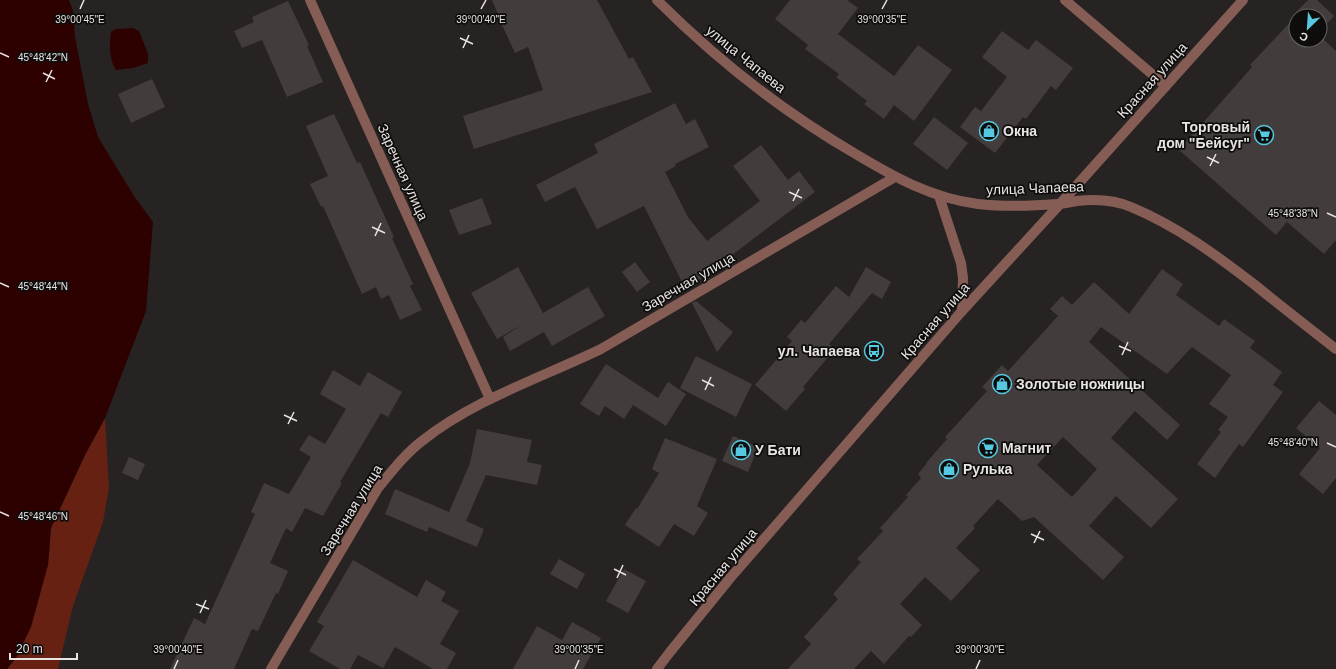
<svg xmlns="http://www.w3.org/2000/svg" width="1336" height="669" font-family="Helvetica,sans-serif">
  <rect width="100%" height="100%" fill="#272322"/>
  <path fill="#662112" d="M105,418L109,488L103,522L73,606L58,669H7L16,658L48,565L51,528L85,455Z"/>
  <g fill="#2c0100">
    <path d="M0,0H69L73,11L75,37L88,104L98,137L134,196L153,222L146,311L105,418L85,455L51,528L48,565L31,627L16,658L7,669H0Z"/>
    <path d="M133,28L139,31L148,54V63L133,68L116,70C109,59 109,44 111,32L116,29Z"/>
  </g>
  <g fill="#423d3c" fill-rule="evenodd">
    <path d="M492,0H597L629,59L633,57L652,92L474,149L463,116L543,90L528,47L515,53L497,14H498Z"/>
    <path d="M790,0H847L858,8L838,34L894,76L918,45L952,70L914,121L894,105L884,119L864,104L867,101L836,77L839,74L805,49L808,45L775,19Z"/>
    <path d="M1308,0H1317L1334,16L1320,31V16H1296L1298,14L1296,12Z"/>
    <path d="M288,1L309,45L307,46L323,82L287,97L262,40L242,48L234,31L254,22L252,17Z"/>
    <path d="M1296,16V40H1320V36L1336,51V240L1324,254L1287,222L1276,235L1179,150L1252,67L1250,65Z"/>
    <path d="M1002,31L1028,50L1036,40L1073,68L1056,90L1051,86L1026,119L1023,117L995,153L960,127L975,107L981,111L1007,77L982,57Z"/>
    <path d="M152,79L165,107L131,123L118,94Z"/>
    <path d="M675,103L686,124L695,119L709,147L675,164L676,166L665,172L688,217L707,241L760,201L733,166L761,145L788,180L799,171L815,192L686,290L644,206L597,229L575,187L545,202L536,185L598,153L594,144Z"/>
    <path d="M334,114L357,163L360,162L394,237L392,238L413,284L410,286L422,310L400,320L389,295L381,299L376,287L362,294L323,206L321,207L310,184L328,176L306,126Z"/>
    <path d="M934,117L968,143L947,170L913,144Z"/>
    <path d="M482,198L492,224L459,235L449,210Z"/>
    <path d="M635,262L650,282L637,292L622,272Z"/>
    <path d="M518,267L543,313L588,287L605,316L552,346L544,332L510,351L503,337L521,325L497,339L471,293Z"/>
    <path d="M866,267L891,282L882,299L872,293L829,344L835,349L803,387L805,389L786,411L755,385L792,341L787,337L801,320L805,323L836,286L849,297Z"/>
    <path d="M1162,269L1183,284L1176,295L1219,326L1224,319L1255,341L1250,348L1282,372L1273,385L1283,392L1243,447L1239,444L1215,478L1197,464L1221,432L1218,430L1228,417L1209,404L1231,375L1192,347L1167,374L1101,327L1089,342L1180,425L1167,440L1135,411L1111,438L1178,499L1151,528L1116,496L1089,526L1124,557L1103,580L1034,517L1022,521L998,499L973,526L975,528L956,548L980,570L951,601L925,577L900,604L922,625L911,637L909,636L884,664L871,651L854,669H788L811,644L804,637L838,599L833,594L861,562L857,559L883,531L880,528L908,497L906,495L921,478L918,474L927,463H926L947,439L945,437L987,391L982,387L1002,365L1008,371L1058,316L1050,309L1062,296L1072,305L1094,282L1129,314ZM1063,437L1097,469L1072,497L1037,465Z"/>
    <path d="M696,301L733,332L717,352L692,303Z"/>
    <path d="M696,356L752,384L736,417L680,388Z"/>
    <path d="M606,364L658,398L668,382L686,394L666,426L633,405L624,419L605,406L599,416L580,404Z"/>
    <path d="M333,370L360,386L368,372L402,392L388,417L381,413L340,482L342,483L323,516L305,508L292,532L286,528L270,563L288,571L278,594L276,593L258,631L252,629L234,669H170L194,618L205,624L255,514L251,512L264,483L289,494L311,457L299,450L309,435L325,444L346,409L320,394Z"/>
    <path d="M1319,401L1336,415V478L1323,494L1299,474L1320,448L1296,428Z"/>
    <path d="M477,429L532,440L527,462L542,465L537,485L486,475L466,521L484,529L477,547L429,527L427,532L385,514L395,489L449,512L470,463Z"/>
    <path d="M733,436L758,447L748,472L722,461Z"/>
    <path d="M665,438L717,459L697,506L708,513L694,536L674,524L659,547L625,525L636,508L637,509L659,473L652,469Z"/>
    <path d="M129,457L145,464L138,480L122,473Z"/>
    <path d="M559,559L585,574L577,589L550,574Z"/>
    <path d="M353,560L417,597L426,580L446,592L441,601L459,611L440,644L456,653L447,669H433L395,647L383,668L358,655L350,669H340L309,651L324,626L317,622Z"/>
    <path d="M624,569L646,581L628,613L606,601Z"/>
    <path d="M572,622L601,638L583,669H513L537,626L562,640Z"/>
  </g>
  <g fill="none" stroke-linecap="round" stroke-linejoin="round">
    <g stroke="#865d54" stroke-width="10">
      <path d="M310,0L490,399"/>
      <path d="M657,0C716,59 782,111 854,153C894,177 931,198 978,204C1004,207 1031,206 1057,204C1064,204 1070,202 1077,201C1094,199 1115,200 1131,207C1177,226 1216,255 1255,285C1282,307 1309,328 1336,349"/>
      <path d="M1065,0L1166,86"/>
      <path d="M939,196L961,263L963,278L962,311"/>
      <path d="M271,669L378,488C392,471 405,454 422,441C475,399 541,378 601,349L895,177"/>
      <path d="M657,669L670,652L731,577L962,311L1060,204L1243,0"/>
    </g>
  </g>
  <path fill="none" stroke="#e7e4e3" stroke-width="1.5" d="M80,9L84,0M481,9L486,0M882,9L887,0M460,38L473,44M463,48L469,35M0,53L9,57M43,73L55,79M46,82L52,70M1207,157L1219,163M1210,166L1216,154M789,192L802,198M793,201L799,189M1327,213L1336,217M372,227L385,233M375,236L381,223M0,283L9,287M1119,346L1131,351M1122,355L1128,342M702,380L714,386M705,390L711,377M284,415L297,421M288,424L294,412M1327,443L1336,447M0,512L9,516M1031,534L1044,540M1034,543L1040,531M614,569L626,575M617,578L623,565M196,604L209,609M200,613L206,600M174,669L178,660M575,669L579,660M976,669L980,660"/>
  <defs>
    <symbol id="shop-ring" viewBox="-11 -11 22 22"><circle r="9.5" fill="#0f0d0c" stroke="#56c9e1" stroke-width="1.5"/><path d="M-5-2.5h2.3a2.7 3.5 0 0 1 5.4 0H5L5.5 6h-11ZM-1.5-2.5h3a1.5 2.3 0 0 0-3 0Z" fill="#56c9e1"/></symbol>
    <symbol id="supermarket-ring" viewBox="-11 -11 22 22"><circle r="9.5" fill="#0f0d0c" stroke="#56c9e1" stroke-width="1.5"/><path d="M-6-5.5h2.5l.6 2H6L4.5 2H-2.5L-4.4-4H-6ZM-1.5 3.2a1.3 1.3 0 1 0 .1 0ZM3 3.2a1.3 1.3 0 1 0 .1 0Z" fill="#56c9e1"/></symbol>
    <symbol id="bus-ring" viewBox="-11 -11 22 22"><circle r="9.5" fill="#0f0d0c" stroke="#56c9e1" stroke-width="1.5"/><path d="M-5-6H5V4H4V6H2V4H-2V6H-4V4H-5ZM-3.5-4V0h7V-4ZM-3.5 1.2v1.5H-2V1.2ZM2 1.2v1.5H3.5V1.2Z" fill="#56c9e1"/></symbol>
  </defs>
  <g fill-rule="evenodd">
    <use href="#shop-ring" x="978" y="120" width="22" height="22"/>
    <use href="#supermarket-ring" x="1253" y="124" width="22" height="22"/>
    <use href="#bus-ring" x="863" y="340" width="22" height="22"/>
    <use href="#shop-ring" x="991" y="373" width="22" height="22"/>
    <use href="#supermarket-ring" x="977" y="437" width="22" height="22"/>
    <use href="#shop-ring" x="730" y="439" width="22" height="22"/>
    <use href="#shop-ring" x="938" y="458" width="22" height="22"/>
  </g>
  <g text-anchor="middle" dominant-baseline="central" stroke-width="3.5" stroke-linejoin="round" paint-order="stroke">
    <g font-size="14" fill="#e7e4e3" stroke="#0f0d0c">
      <text transform="translate(746 59) rotate(39)">улица Чапаева</text>
      <text transform="translate(1152 80) rotate(-48)">Красная улица</text>
      <text transform="translate(403 172) rotate(66)">Заречная улица</text>
      <text transform="translate(1035 188) rotate(-2)">улица Чапаева</text>
      <text transform="translate(688 282) rotate(-30)">Заречная улица</text>
      <text transform="translate(935 321) rotate(-49)">Красная улица</text>
      <text transform="translate(351 510) rotate(-58)">Заречная улица</text>
      <text transform="translate(723 567) rotate(-50)">Красная улица</text>
    </g>
    <g font-size="14" font-weight="bold" fill="#e7e4e3" stroke="#0f0d0c" text-anchor="start">
      <text x="1250" y="127" text-anchor="end">Торговый<tspan x="1250" dy="16">дом "Бейсуг"</tspan></text>
      <text x="1003" y="131">Окна</text>
      <text x="860" y="351" text-anchor="end">ул. Чапаева</text>
      <text x="1016" y="384">Золотые ножницы</text>
      <text x="1002" y="448">Магнит</text>
      <text x="755" y="450">У Бати</text>
      <text x="963" y="469">Рулька</text>
    </g>
  </g>
  <g font-size="10" text-anchor="middle" fill="#e7e4e3" stroke="#0f0d0c" stroke-width="3.5" stroke-linejoin="round" paint-order="stroke">
    <text x="80" y="23">39°00'45"E</text>
    <text x="882" y="23">39°00'35"E</text>
    <text x="481" y="23">39°00'40"E</text>
    <text x="43" y="61">45°48'42"N</text>
    <text x="1293" y="217">45°48'38"N</text>
    <text x="43" y="290">45°48'44"N</text>
    <text x="1293" y="446">45°48'40"N</text>
    <text x="43" y="520">45°48'46"N</text>
    <text x="178" y="653">39°00'40"E</text>
    <text x="579" y="653">39°00'35"E</text>
    <text x="980" y="653">39°00'30"E</text>
  </g>
  <g transform="translate(1308 28) rotate(205)"><circle r="19" fill="#0f0d0c" stroke="#656362"/>
  <path d="M0-3L7 15L0 10L-7 15Z" fill="#56c9e1"/>
  <text y="-6" font-size="11" font-weight="bold" text-anchor="middle" fill="#e7e4e3">С</text>
  </g>
  <path d="M10 653v6h67v-6" fill="none" stroke="#e7e4e3" stroke-width="2"/>
  <text x="16" y="653" font-size="12" fill="#e7e4e3" stroke="#0f0d0c" stroke-width="3" paint-order="stroke">20 m</text>
</svg>
